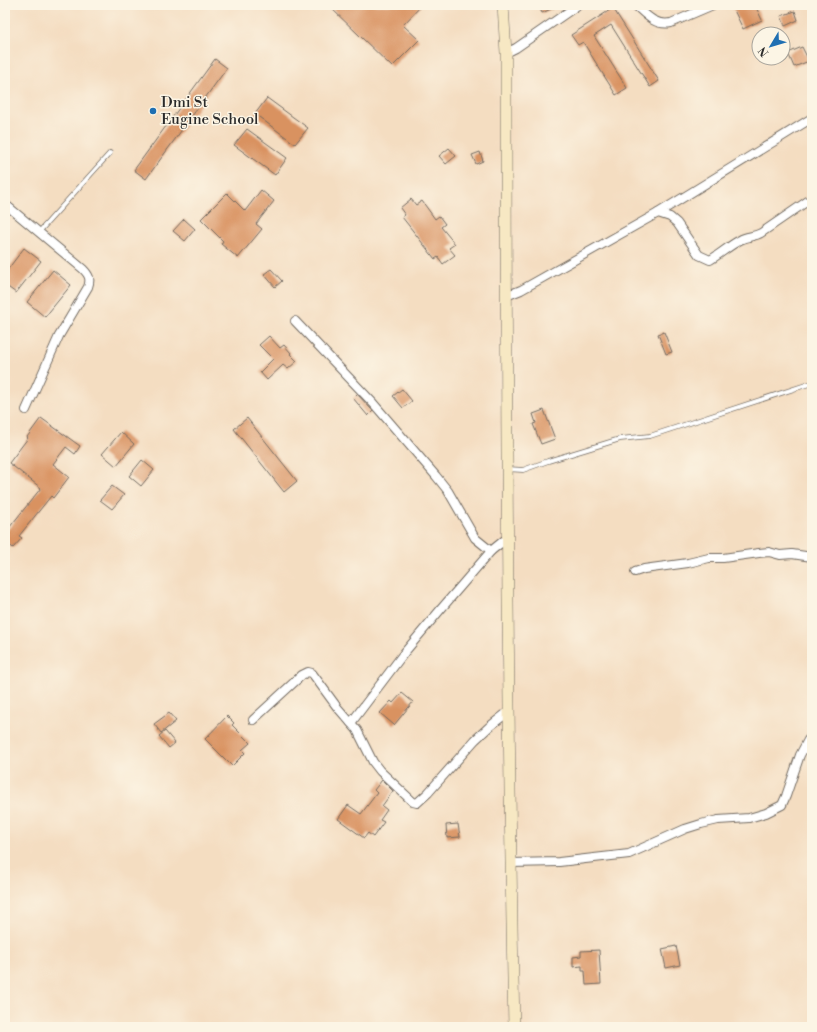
<svg xmlns="http://www.w3.org/2000/svg" width="817" height="1032" font-family="'Libre Bodoni',serif">
  <rect width="100%" height="100%" fill="#fcf5e5"/>
  <filter id="ink" filterUnits="userSpaceOnUse"><feTurbulence type="fractalNoise" baseFrequency=".025" numOctaves="2"/><feDisplacementMap in="SourceGraphic" scale="8" xChannelSelector="R" yChannelSelector="G"/><feConvolveMatrix kernelMatrix="1 2 1 2 8 2 1 2 1" color-interpolation-filters="sRGB"/></filter>
  <filter id="wash" filterUnits="userSpaceOnUse"><feTurbulence type="fractalNoise" baseFrequency=".012" numOctaves="4" result="noise"/><feDisplacementMap in="SourceGraphic" scale="16" xChannelSelector="R" yChannelSelector="G"/><feGaussianBlur stdDeviation="0.9" result="paint"/><feColorMatrix in="noise" values="0 0 0 0 0 0 0 0 0 0 0 0 0 0 0 0 0 1.4 0 .05"/><feComposite in="paint" operator="in"/></filter>
  <g filter="url(#wash)">
    <rect width="100%" height="100%" fill="#f4ddc1"/>
    <g id="blocks">
      <g fill="#d99261">
        <path d="M328,5H422L403,25L419,40L392,67Z"/>
        <path d="M538,5H560L542,13Z"/>
        <path d="M739,5H755L762,20L743,29L733,8Z"/>
        <path d="M613,8L659,81L650,87L611,25L594,36L627,88L616,95L583,42L578,45L571,35Z"/>
        <path d="M795,11L798,20L785,26L781,16Z"/>
        <path d="M802,47L809,61L794,67L788,53Z"/>
        <path d="M215,59L227,68L146,179L134,170Z"/>
        <path d="M267,98L308,128L295,144L255,114Z"/>
        <path d="M247,129L287,158L275,175L234,145Z"/>
        <path d="M449,148L456,156L446,164L439,156Z"/>
        <path d="M480,152L483,161L476,164L472,155Z"/>
        <path d="M261,190L274,201L256,224L262,229L238,258L221,244L223,241L201,219L227,193L245,211Z"/>
        <path d="M411,199L416,205L422,201L435,219L439,216L445,224L441,227L455,244L449,248L455,255L443,264L438,257L435,259L402,217L405,215L400,208Z"/>
        <path d="M184,219L195,229L185,241L173,231Z"/>
        <path d="M24,248L41,261L16,293L5,285V273Z"/>
        <path d="M271,269L282,281L275,287L264,274Z"/>
        <path d="M53,270L71,285L45,317L27,302Z"/>
        <path d="M664,332L672,352L666,354L658,334Z"/>
        <path d="M269,336L280,348L284,345L291,353L290,354L297,361L288,369L283,365L267,380L260,372L273,359L259,345Z"/>
        <path d="M402,389L412,401L403,408L393,396Z"/>
        <path d="M357,394L373,411L368,416L353,398Z"/>
        <path d="M544,410L555,439L541,444L533,424L536,423L533,414Z"/>
        <path d="M41,418L80,446L75,454L66,447L53,464L69,477L53,498L51,496L19,536L22,538L13,548L5,541V533L41,488L9,463L28,438L27,437Z"/>
        <path d="M247,418L297,481L284,492L234,429Z"/>
        <path d="M121,432L134,444L116,466L102,454Z"/>
        <path d="M142,460L154,470L141,486L129,476Z"/>
        <path d="M112,486L124,495L112,509L100,500Z"/>
        <path d="M402,693L413,702L394,725L380,713L391,701L393,703Z"/>
        <path d="M169,713L176,721L161,733L154,724Z"/>
        <path d="M227,716L234,723L232,725L250,743L242,750L245,753L232,766L205,739Z"/>
        <path d="M165,731L175,743L169,748L159,736Z"/>
        <path d="M382,780L393,791L382,806L387,810L380,820L384,822L373,837L368,833L364,838L338,819L348,805L361,814L377,793L374,790Z"/>
        <path d="M458,824L460,837L447,838L446,825Z"/>
        <path d="M676,946L680,965L666,968L662,949Z"/>
        <path d="M599,950L601,984L586,985L585,971H582V966L573,967V957L581,956V951Z"/>
      </g>
    </g>
  </g>
  <g filter="url(#ink)">
    <use href="#blocks" fill-opacity="0" stroke="#716960" stroke-width="1"/>
    <g fill="none" stroke-linecap="round" stroke-linejoin="round">
      <defs>
        <g id="lane">
          <path d="M39,232L110,153"/>
          <path d="M507,469L523,470L548,461L620,439L650,436L812,383"/>
        </g>
        <g id="street">
          <path d="M635,5C646,15 655,26 671,23L713,5"/>
          <path d="M506,53L516,48L578,5"/>
          <path d="M5,204L83,269C89,275 91,279 88,287L59,336L26,410"/>
          <path d="M658,213L812,118"/>
          <path d="M506,296L521,290L658,213L670,217L677,223L699,255L710,260C720,254 729,246 740,240C747,236 754,237 761,233L812,198"/>
          <path d="M295,321L373,403L436,476L448,491L475,538L491,551"/>
          <path d="M635,572L644,569L688,563L709,558H723L759,553L769,552L780,555L792,554L812,557"/>
          <path d="M253,720L302,675L308,672L312,673L337,707L357,730L373,762L380,771L413,802L417,803L428,793L475,740L489,727L508,712"/>
          <path d="M351,723L404,653L441,609L491,551L507,538"/>
          <path d="M510,863L559,862L629,854L685,829L701,824L718,820L749,818L766,813L782,805L786,796L800,755L808,740L812,736"/>
        </g>
        <path id="secondary" d="M503,5L506,53C506,378 507,702 514,1027"/>
      </defs>
      <use href="#lane" stroke="#716960" stroke-width="5.5"/>
      <use href="#street" stroke="#716960" stroke-width="10"/>
      <use href="#secondary" stroke="#716960" stroke-width="12"/>
      <use href="#lane" stroke="#fff" stroke-width="4"/>
      <use href="#street" stroke="#fff" stroke-width="8"/>
      <use href="#secondary" stroke="#f7e8c3" stroke-width="11"/>
    </g>
  </g>
  <circle fill="#1f6fb2" stroke="#fcf5e5" stroke-width="1.5" cx="153" cy="111" r="4"/>
  <g text-anchor="middle" dominant-baseline="central" stroke-width="3" stroke-linejoin="round" paint-order="stroke">
    <g font-size="15" fill="#2b2b2b" stroke="#fcf5e5" text-anchor="start">
      <text x="161" y="102">Dmi St<tspan x="161" dy="17">Eugine School</tspan></text>
    </g>
  </g>
  <rect width="817" height="1032" fill="none" stroke="#fcf5e5" stroke-width="20"/>
  <g transform="translate(771 46) rotate(232)"><circle r="19" fill="#fcf5e5" stroke="#a8a49b"/>
  <path d="M0-3L7 15L0 10L-7 15Z" fill="#1f6fb2"/>
  <text y="-6" font-size="11" font-weight="bold" text-anchor="middle" fill="#2b2b2b">N</text>
  </g>
</svg>
